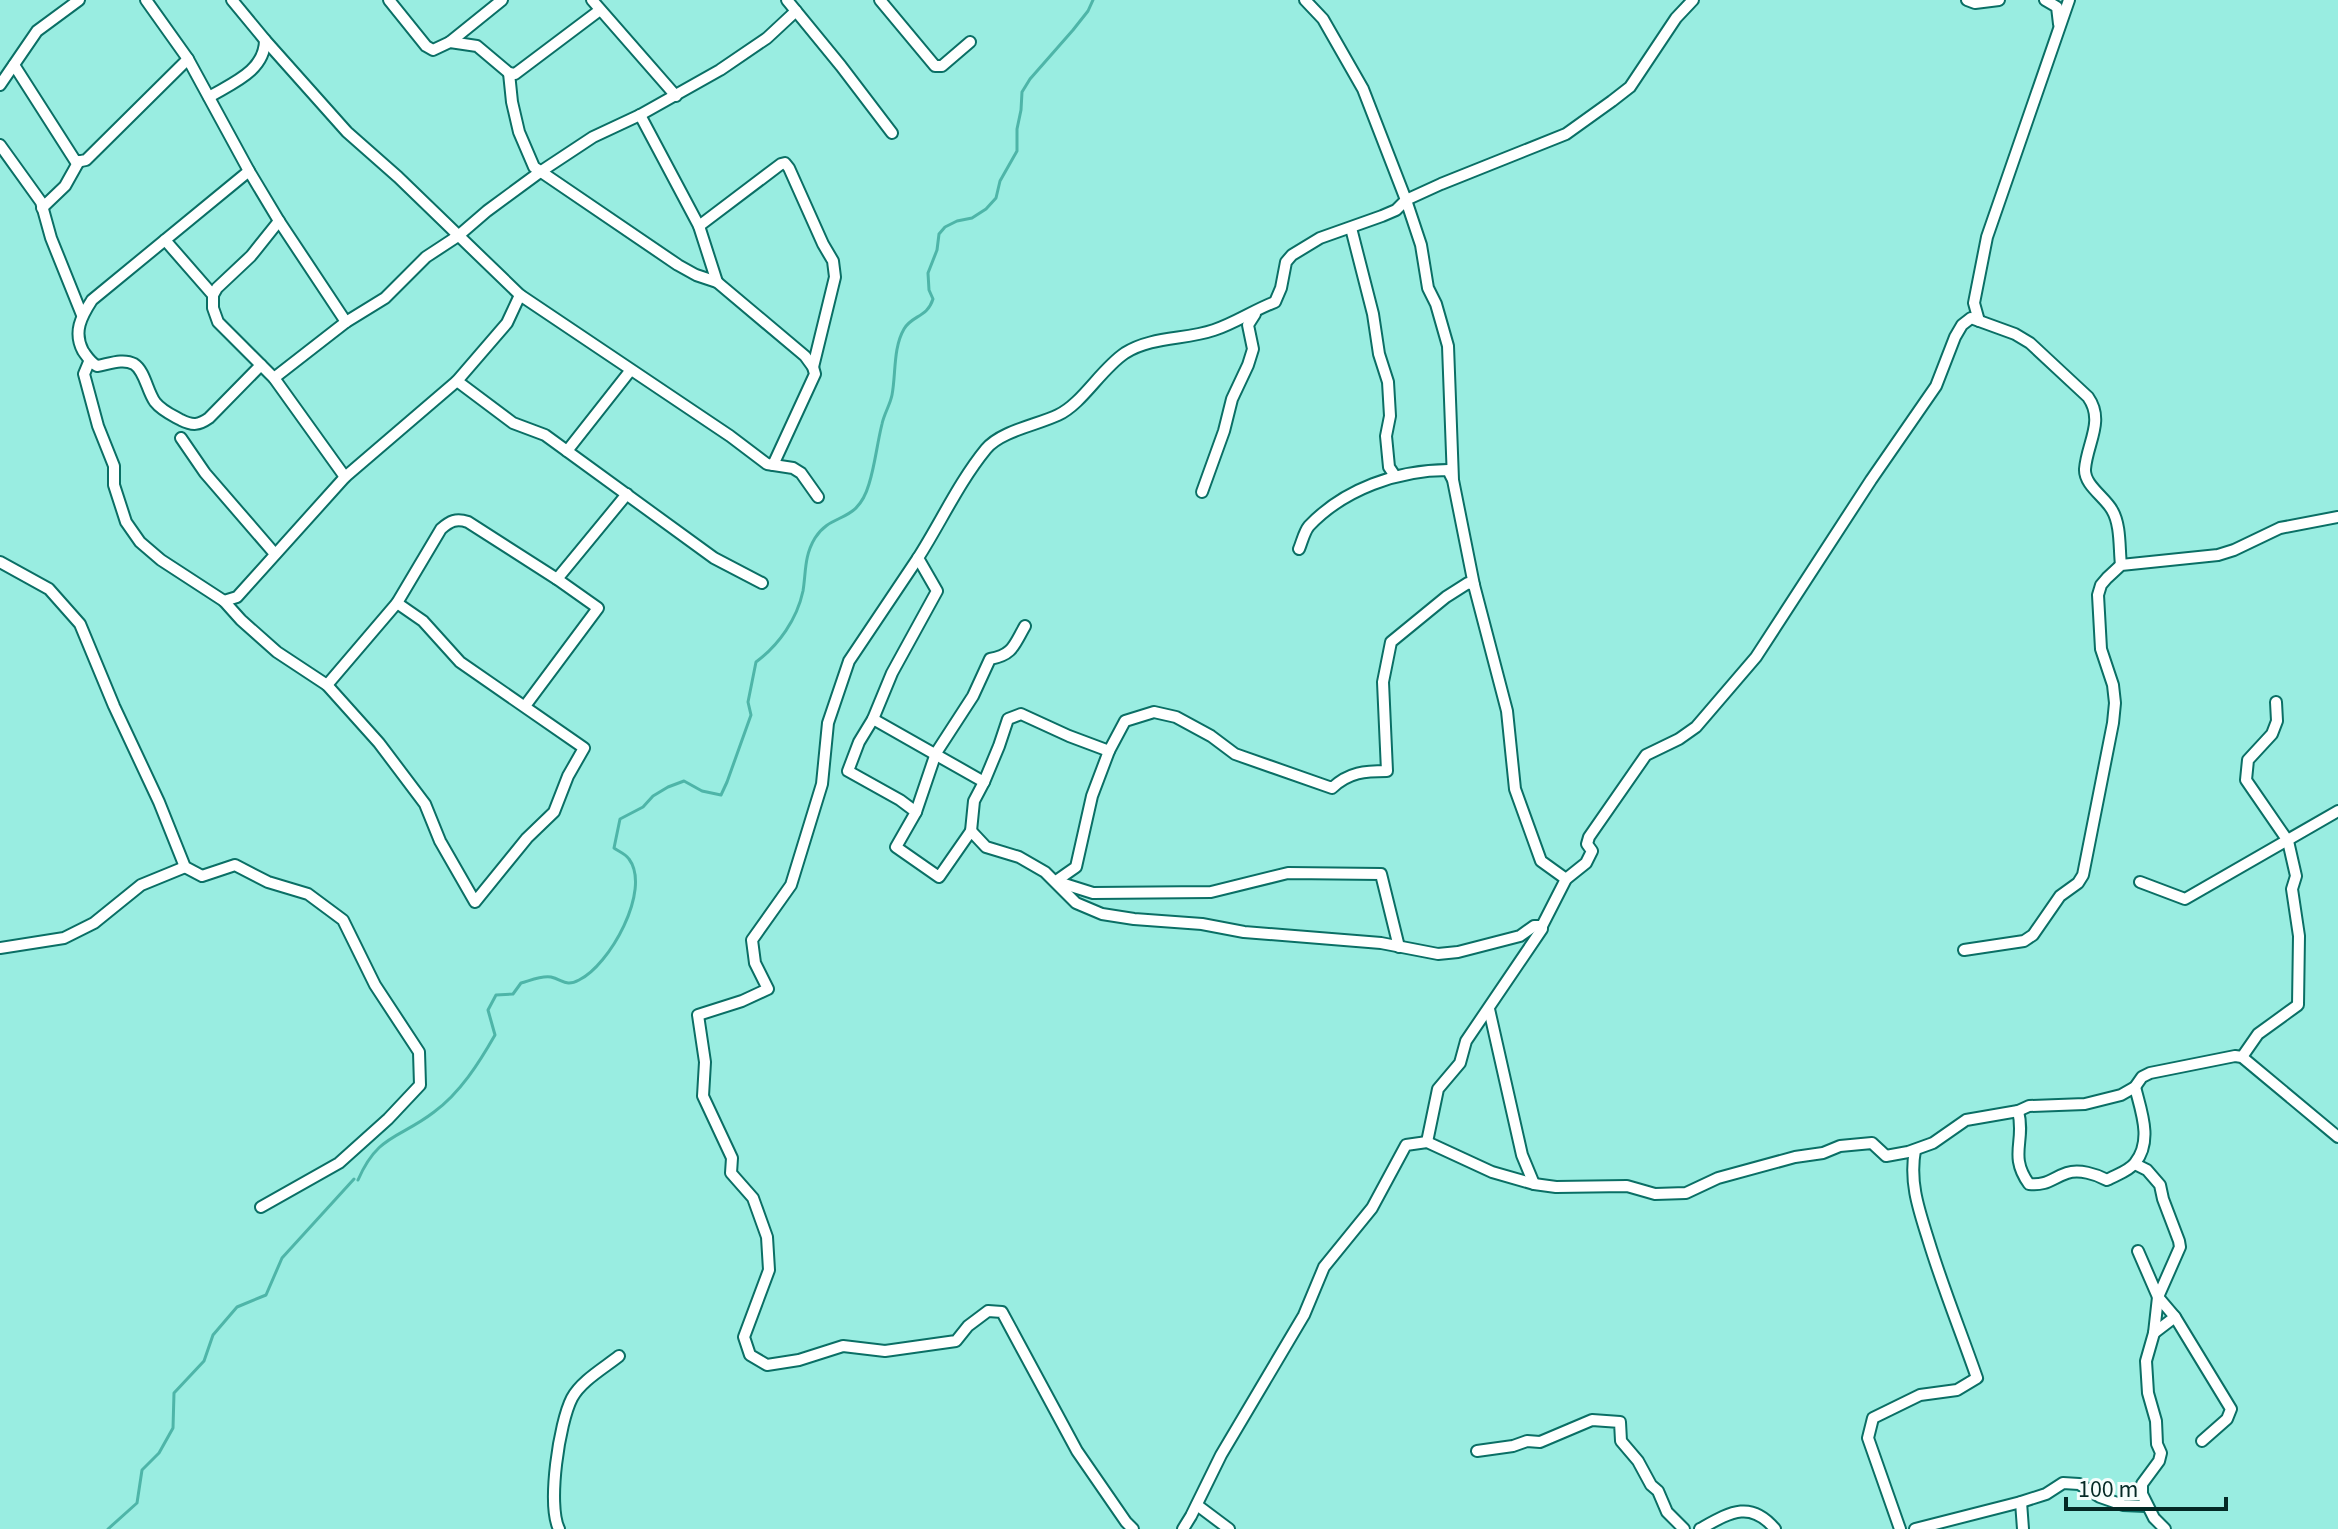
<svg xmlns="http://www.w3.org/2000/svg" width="2338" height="1529" font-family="'Source Sans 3',sans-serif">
  <rect width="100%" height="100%" fill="#99ede1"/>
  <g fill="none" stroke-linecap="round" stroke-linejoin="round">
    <g stroke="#4eb5a8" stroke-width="3">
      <path d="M358,1180C378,1134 399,1139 434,1112C460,1093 479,1063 495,1035L488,1010L496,995L513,994L521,983C529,981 542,975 551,977C563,980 566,987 579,980C609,966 652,890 629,859C626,854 618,851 614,848L620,819L643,807L653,796L668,787L684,781L702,791L721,795L727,782L751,715L748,702L756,662C779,645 797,619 803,591C806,573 804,556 815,538C832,511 857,525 869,484C875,465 877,444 882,424C884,414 890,405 892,395C896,374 893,348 904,329C912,315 927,318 933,299L929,290L928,273L937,250L939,234L945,227L957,221L972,218L986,209L996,198L1000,181L1017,151V129L1021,110L1022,92L1030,79L1073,30L1088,11L1093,0"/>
      <path d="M108,1529L137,1503L142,1470L159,1453L173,1428L174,1393L204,1361L213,1335L237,1307L266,1295L282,1258L354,1179"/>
    </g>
    <defs>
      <g id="street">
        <path d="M146,0L188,59L249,171L279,221L346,322"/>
        <path d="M232,0L265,40L347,132L398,177L520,295L730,436L767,464L793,468L801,473L818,497"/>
        <path d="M389,0L426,46L433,50L450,42L477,46L509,73L515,74L600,10"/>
        <path d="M592,0L676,96"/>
        <path d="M787,0L841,66L892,133"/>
        <path d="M880,0L935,66H942L970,42"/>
        <path d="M1305,0L1323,19L1363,89L1406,200L1421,245L1428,288L1436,304L1448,346L1453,480L1474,585L1507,711L1515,789L1541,861L1566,879"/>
        <path d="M1967,0L1975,3L1999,0"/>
        <path d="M2045,0L2057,7L2059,24"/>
        <path d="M450,42L502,0"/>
        <path d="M14,65L76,162L86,160L188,59"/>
        <path d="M509,73L512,102L519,132L534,167L678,265L696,275L717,282L805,356L813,367L815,374L773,465"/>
        <path d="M0,85L37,31L79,0"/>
        <path d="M209,97C232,83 265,71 265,40"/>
        <path d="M640,115L699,226L717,282"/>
        <path d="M0,145L41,202L51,238L82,315"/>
        <path d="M249,171L92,300C81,317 73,332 83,351C88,358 90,362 97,366C109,364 123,358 134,364C145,371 147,391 155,402C162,411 172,415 181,420C193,426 199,425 209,418L261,365"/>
        <path d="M42,208L65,186L79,161"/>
        <path d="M279,221L251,256L217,288L213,295V308L218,322L274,378L345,477"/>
        <path d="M699,226L781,164L785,163L789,168L823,244L833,261L835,277L813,367"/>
        <path d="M1351,228L1373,314L1379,354L1388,382L1390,416L1386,436L1389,467L1395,476"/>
        <path d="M165,240L213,295"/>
        <path d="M1979,321L1974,303L1987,237L2069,0"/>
        <path d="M89,362L84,374L98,426L114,466V485L126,522L140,542L161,560L224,601L237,597L345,477L457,381L507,323L520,295"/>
        <path d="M274,378L346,322L385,298L426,257L458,236L487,211L540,172L593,137L640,115L720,70L767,38L796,11"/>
        <path d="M457,381L513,423L545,435L714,558L762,583"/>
        <path d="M181,438L205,473L275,554"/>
        <path d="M567,451L630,371"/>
        <path d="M1202,492L1224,431L1232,399L1248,365L1253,349L1248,325L1255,314"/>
        <path d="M1299,549C1302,542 1304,532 1309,526C1344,489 1398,470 1448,470L1452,478"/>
        <path d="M918,558L849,661L828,723L822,784L791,885L752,940L755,963L768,989L742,1001L698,1015L705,1062L703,1096L732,1158L731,1173L753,1198L767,1237L769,1270L744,1337L750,1355L767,1365L799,1360L843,1346L885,1351L956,1341L968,1326L988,1311L1002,1312L1077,1451L1126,1522L1133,1529"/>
        <path d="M0,562L49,589L80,624L114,706L159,802L185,867L202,876L235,865L268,882L308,894L343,920L375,985L419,1052L420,1085L388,1119L339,1163L261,1207"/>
        <path d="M557,579L627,494"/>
        <path d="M224,601L241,620L277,652L327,685L379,743L425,804L440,841L475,902L527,838L554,812L568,776L584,748L460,662L423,621L397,603"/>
        <path d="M327,685L397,603L441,529C450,521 456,518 468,522L557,579L598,608L525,706"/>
        <path d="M873,719L984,782L974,801L971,831"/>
        <path d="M1109,751L1125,721L1154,712L1176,717L1211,736L1235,754L1332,788C1349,772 1365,771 1387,771L1383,682L1391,642L1446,597L1468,583L1474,585"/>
        <path d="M984,782L999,746L1008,719L1021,714L1069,736L1109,751L1092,796L1076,867L1056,881"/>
        <path d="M916,812L936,753L973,696L990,659C1013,655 1014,645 1025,626"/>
        <path d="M1058,882L1093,893L1211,892L1288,873L1381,874L1399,947"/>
        <path d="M2140,882L2185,899L2338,811"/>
        <path d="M1542,926H1534L1520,936L1458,952L1438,954L1381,943L1244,932L1202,924L1134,919L1102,914L1076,903L1045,872L1019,857L986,847L971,831L939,877L896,847L916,812L900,800L848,771L859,742L873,719L892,673L937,591L918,558C941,522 959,482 986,449C1001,431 1037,425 1058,415C1082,404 1101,369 1125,353C1152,336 1185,340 1214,330C1235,323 1254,310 1275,302L1281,288L1286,262L1292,255L1320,238L1382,216L1396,210L1406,200L1441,184L1566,134L1612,101L1630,87L1676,18L1693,0"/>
        <path d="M0,948L64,938L94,923L141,885L185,867"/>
        <path d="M1964,950L2024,941L2033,935L2060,896L2078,883L2083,875L2113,723L2115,703L2113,685L2101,649L2098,595L2101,585L2107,578L2121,565L2218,555L2234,550L2280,528L2338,517"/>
        <path d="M1489,1009L1522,1155L1534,1184"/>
        <path d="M2242,1057L2258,1034L2298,1005L2299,936L2292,889L2296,876L2288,841L2246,780L2248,760L2272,734L2277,721L2276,702"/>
        <path d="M2018,1111C2026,1141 2008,1155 2029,1184C2047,1186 2052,1178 2067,1173C2079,1169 2096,1174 2107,1180C2116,1175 2129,1171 2135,1163C2153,1141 2141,1111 2135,1087"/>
        <path d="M1427,1142L1438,1089L1460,1063L1466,1041L1542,929V926L1566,879L1586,863L1592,851L1587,844L1589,837L1646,755L1679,739L1696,727L1756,657L1871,480L1936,386L1955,337L1962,325L1971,318L2015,334L2030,343L2088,397C2105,421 2087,443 2085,469C2084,485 2105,497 2112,510C2121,525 2119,548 2121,565"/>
        <path d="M2135,1164L2147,1170L2160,1185L2163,1199L2179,1241L2180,1247L2158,1297L2154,1333L2146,1361L2148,1393L2156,1421L2157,1444L2161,1453L2159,1461L2142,1484V1494L2154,1518L2165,1529"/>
        <path d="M2138,1251L2158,1297L2175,1317L2231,1409L2227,1419L2202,1441"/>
        <path d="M2154,1333L2175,1317"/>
        <path d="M1477,1451L1513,1446L1527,1441L1540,1442L1592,1420L1620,1422L1621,1441L1638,1461L1651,1485L1658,1491L1667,1512L1684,1529"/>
        <path d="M2021,1502L2023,1529"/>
        <path d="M1197,1505L1229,1529"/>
        <path d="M559,1529C547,1505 559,1423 572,1398C581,1381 604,1368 619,1356"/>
        <path d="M1183,1529L1191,1516L1221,1455L1304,1315L1324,1267L1372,1208L1406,1145L1427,1142L1492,1172L1534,1184L1556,1187L1627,1186L1655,1194L1686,1193L1718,1178L1795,1157L1823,1153L1840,1146L1872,1143L1886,1156L1908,1152L1933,1143L1966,1120L2018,1111L2029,1106L2085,1104L2121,1095L2135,1087L2142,1077L2150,1073L2235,1056L2242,1057L2338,1137"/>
        <path d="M1700,1529C1729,1513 1750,1499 1775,1529"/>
        <path d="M1900,1529L1868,1438L1873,1418L1920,1395L1957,1390L1977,1378C1961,1332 1943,1288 1929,1242C1919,1210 1909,1183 1915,1150"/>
        <path d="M1915,1529L2021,1502L2046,1494L2063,1483L2079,1484L2100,1497L2123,1505L2146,1506"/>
      </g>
    </defs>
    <use href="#street" stroke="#0a6f65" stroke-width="14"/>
    <use href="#street" stroke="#fff" stroke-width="10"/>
  </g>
  <path d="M2066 1497v12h160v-12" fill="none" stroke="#042925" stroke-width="4"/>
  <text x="2078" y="1497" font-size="24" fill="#042925" stroke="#f5fdfc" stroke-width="6" paint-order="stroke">100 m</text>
</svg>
